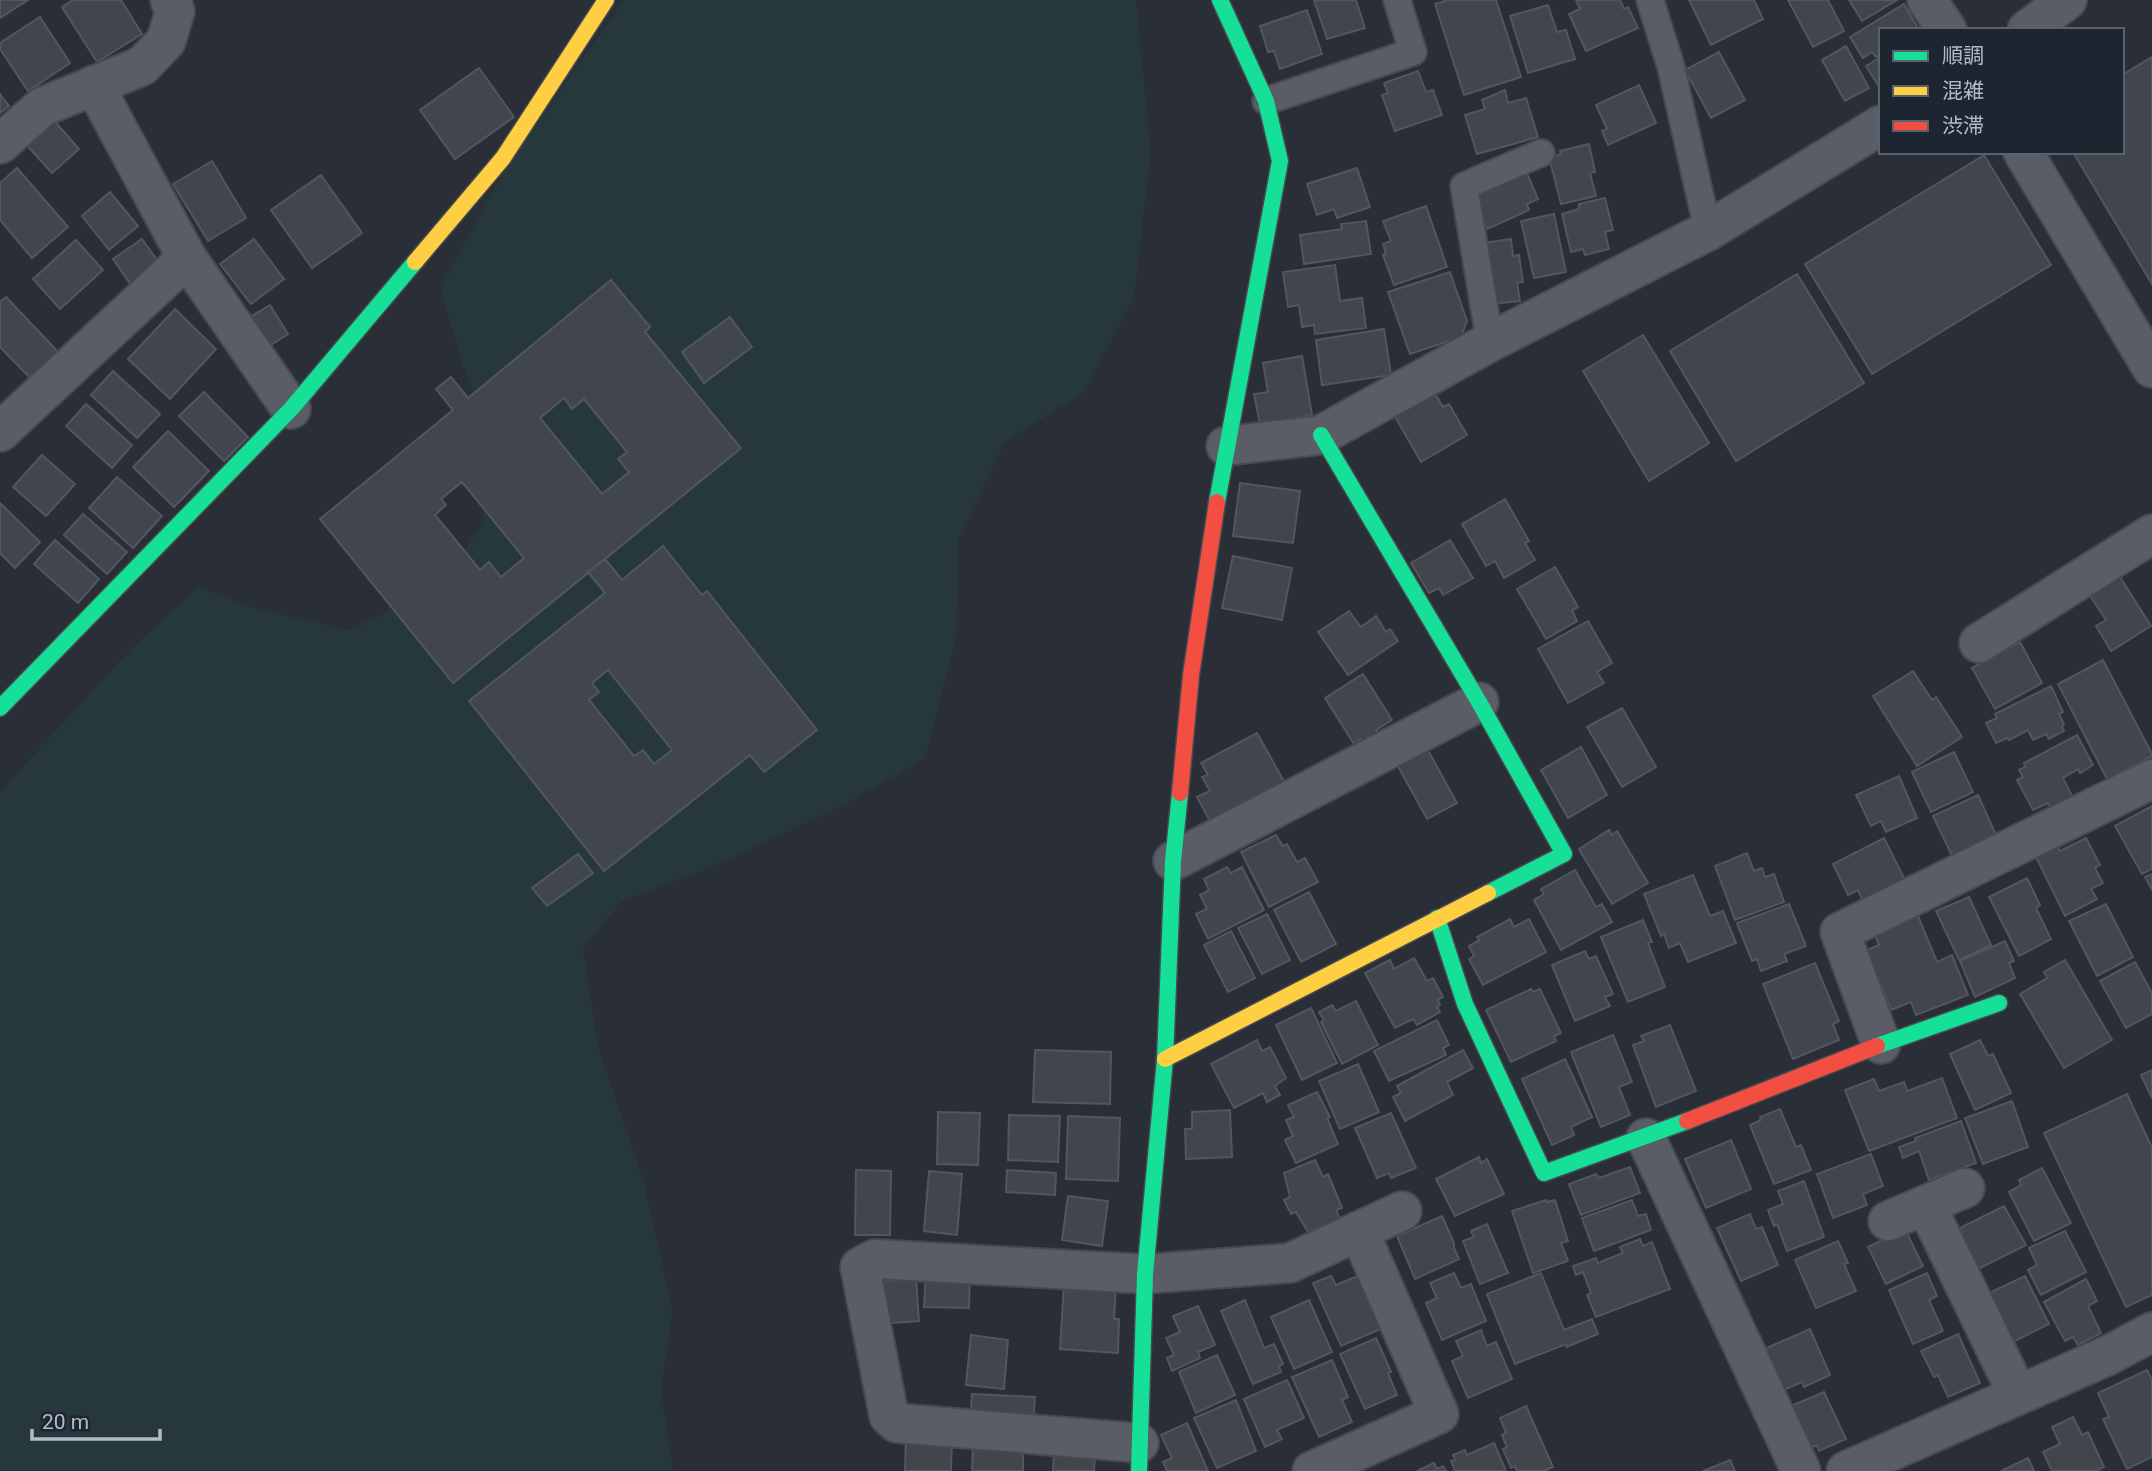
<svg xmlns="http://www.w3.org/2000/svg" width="2152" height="1471" font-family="Roboto,'Noto Sans JP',sans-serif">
  <rect width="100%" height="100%" fill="#2a2e36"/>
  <path fill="#27383c" d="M624,0H1136L1151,153L1134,298L1083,393L1005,442L959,538L956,640L925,758L848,803L721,863L621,902L583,949L598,1047L643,1178L673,1312L661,1389L673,1471H0V792L126,654L198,587L261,610L349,630L441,585L483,521L492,439L465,372L440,288L506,168Z"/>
  <g fill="#41454c" stroke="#52565e" stroke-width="2" fill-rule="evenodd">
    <path d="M0,0H28L0,18Z"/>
    <path d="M73,0H121L142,34L97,62L62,7Z"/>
    <path d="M1314,0H1356L1365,28L1327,39Z"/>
    <path d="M1448,0H1496L1521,77L1464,95L1435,4Z"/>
    <path d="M1576,0H1620L1624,9L1628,7L1638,28L1586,51L1569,14L1580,9Z"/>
    <path d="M1689,0H1754L1763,19L1711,45Z"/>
    <path d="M1788,0H1828L1844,31L1813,47Z"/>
    <path d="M1849,0H1897L1862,21Z"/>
    <path d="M1904,4L1919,30H1881V54L1876,57L1872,52L1863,58L1850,37Z"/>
    <path d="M1548,5L1557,32L1566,30L1575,59L1528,73L1510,16Z"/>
    <path d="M1307,10L1322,54L1280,69L1274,51L1268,52L1260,26Z"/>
    <path d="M40,17L70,63L28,91L0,49V43Z"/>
    <path d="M1846,46L1869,88L1845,101L1822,60Z"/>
    <path d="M1719,52L1745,100L1711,118L1685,70Z"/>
    <path d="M1881,57V90L1866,66Z"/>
    <path d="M2152,57V284L2073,152H2122V75Z"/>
    <path d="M479,68L514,117L455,159L420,110Z"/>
    <path d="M1418,71L1426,92L1433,90L1442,115L1395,131L1382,95L1388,93L1384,83Z"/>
    <path d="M1639,85L1656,123L1608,145L1602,131L1607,129L1596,105Z"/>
    <path d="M1505,90L1508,103L1526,98L1538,137L1477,154L1465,115L1485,109L1482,100Z"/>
    <path d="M0,94L9,106L0,113Z"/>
    <path d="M49,115L79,149L52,173L21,139Z"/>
    <path d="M1589,144L1595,172L1590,173L1596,196L1561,204L1549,157L1561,154L1560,151Z"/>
    <path d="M1984,155L2051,265L1872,374L1805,264Z"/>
    <path d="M212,161L246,218L208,241L173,184Z"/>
    <path d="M17,168L68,227L32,258L0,220V183Z"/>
    <path d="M1357,168L1370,207L1337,218L1334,209L1317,215L1307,184Z"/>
    <path d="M1527,173L1538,199L1527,204L1529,210L1487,229L1477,208L1481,206L1477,194Z"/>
    <path d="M321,175L362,233L312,268L271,210Z"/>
    <path d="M110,192L138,226L109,250L82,216Z"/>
    <path d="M1605,198L1613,230L1605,232L1609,249L1585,255L1583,249L1571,252L1562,214L1579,209V204Z"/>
    <path d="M1426,206L1447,267L1394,285L1383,255L1386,254L1383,244L1391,241L1383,221Z"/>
    <path d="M1554,214L1566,272L1534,278L1521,221Z"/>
    <path d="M1366,221L1371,254L1304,264L1300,235L1342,229L1341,224Z"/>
    <path d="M142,239L165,271L135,291L113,259Z"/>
    <path d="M254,239L284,279L251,304L220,264Z"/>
    <path d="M1511,239L1513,256L1519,255L1523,282L1517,283L1520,301L1492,304L1483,243Z"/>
    <path d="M76,240L103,270L60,309L33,279Z"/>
    <path d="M1335,265L1340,301L1362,298L1366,328L1315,334L1314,325L1302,327L1299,305L1288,307L1283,272Z"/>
    <path d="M1450,272L1467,321L1461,337L1410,354L1388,292Z"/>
    <path d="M1797,274L1864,383L1736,461L1670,351Z"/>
    <path d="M611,280L650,327L645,332L741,448L453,683L320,519L453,410L436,389L451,377L468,398ZM564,398L572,409L584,399L627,452L618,459L629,472L602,494L540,418ZM462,482L524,558L501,577L489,562L480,570L435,515L446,505L441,499Z"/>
    <path d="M6,297L63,357L35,383L0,347V302Z"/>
    <path d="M270,305L288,334L266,348L248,318Z"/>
    <path d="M175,309L216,349L170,399L128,359Z"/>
    <path d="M730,317L752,347L704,383L682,352Z"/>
    <path d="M1384,329L1391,375L1322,385L1316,340Z"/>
    <path d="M1643,335L1709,443L1649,481L1583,371Z"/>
    <path d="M1302,356L1312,415L1260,424L1254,394L1268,392L1263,363Z"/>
    <path d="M113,371L160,414L137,438L91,395Z"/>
    <path d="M1433,390L1443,407L1449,404L1467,435L1421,462L1393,413Z"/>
    <path d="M204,392L248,437L224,461L179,416Z"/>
    <path d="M86,404L132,445L112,468L66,426Z"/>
    <path d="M168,431L209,471L174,507L133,467Z"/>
    <path d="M42,455L75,484L46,516L13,487Z"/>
    <path d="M117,477L162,516L133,548L89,508Z"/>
    <path d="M1240,483L1300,491L1293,543L1233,536Z"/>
    <path d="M1505,499L1529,541L1525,543L1535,560L1504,578L1495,561L1486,566L1462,524Z"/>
    <path d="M0,503L40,542L15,568L0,553Z"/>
    <path d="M83,514L127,552L107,574L64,535Z"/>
    <path d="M55,540L99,579L78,603L34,564Z"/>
    <path d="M1450,540L1473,578L1443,595L1439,588L1429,593L1411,563Z"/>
    <path d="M663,546L702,595L707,591L817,730L764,772L750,755L604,871L469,701L605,593L588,572L605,559L622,580ZM608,670L672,750L654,764L643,750L634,756L589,700L599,692L592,683Z"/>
    <path d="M1233,556L1292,568L1282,620L1222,608Z"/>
    <path d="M1555,567L1578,607L1572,610L1577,621L1546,639L1517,589Z"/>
    <path d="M2117,572L2151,626L2111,651L2096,626L2106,620L2087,591Z"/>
    <path d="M1349,611L1361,627L1376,616L1386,632L1390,629L1398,641L1348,675L1318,632Z"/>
    <path d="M1588,621L1612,663L1597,672L1604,683L1568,703L1538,649Z"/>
    <path d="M2020,642L2042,683L1995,709L1972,668Z"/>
    <path d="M2103,660L2152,754V756L2107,779L2058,684Z"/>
    <path d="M1913,671L1932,700L1936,697L1962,737L1917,766L1873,696Z"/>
    <path d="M1363,674L1392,720L1376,730L1378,734L1364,743L1361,739L1354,744L1325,698Z"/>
    <path d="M2051,686L2063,712L2059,714L2064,724L2062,726L2064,731L2049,739L2046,734L2033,740L2028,730L2009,740L2007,738L1996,743L1986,723L1997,718L1995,714Z"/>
    <path d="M1622,708L1656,767L1622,787L1587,727Z"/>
    <path d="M1257,733L1286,785L1212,825L1197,797L1210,791L1202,777L1208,775L1201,763Z"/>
    <path d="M2077,735L2093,765L2080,773L2078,769L2063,778L2072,796L2051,808L2048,803L2033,810L2017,780L2023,777L2019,770L2025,767L2024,763Z"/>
    <path d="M1425,745L1457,803L1427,819L1395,761Z"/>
    <path d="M1581,747L1607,795L1568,818L1541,770Z"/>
    <path d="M1954,752L1973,792L1931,812L1912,772Z"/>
    <path d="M1899,776L1917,818L1886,832L1881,821L1871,826L1856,795Z"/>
    <path d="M1978,795L1996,835L1952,856L1933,816Z"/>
    <path d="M2152,806V869L2142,874L2115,826Z"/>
    <path d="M1609,830L1612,835L1617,831L1648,883L1612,904L1579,849Z"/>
    <path d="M1276,835L1283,846L1287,844L1297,862L1305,858L1318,882L1269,907L1241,852Z"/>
    <path d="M1884,838L1905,880L1863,901L1858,890L1848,895L1833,864Z"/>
    <path d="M2086,838L2100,865L2095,868L2103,883L2091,889L2097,899L2065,916L2036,857L2057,847L2060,851Z"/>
    <path d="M1747,853L1754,871L1762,868L1765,877L1774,874L1784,902L1735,920L1715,866Z"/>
    <path d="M578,854L593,873L547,906L532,888Z"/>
    <path d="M1227,867L1231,873L1242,867L1264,910L1208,939L1196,914L1207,909L1200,895L1209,890L1204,879Z"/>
    <path d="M1575,870L1596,907L1602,904L1612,922L1561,950L1534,900L1544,894L1541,889Z"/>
    <path d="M2152,874V890L2145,877Z"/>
    <path d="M1693,875L1710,916L1723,911L1736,943L1688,962L1680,943L1669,948L1664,934L1661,936L1644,894Z"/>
    <path d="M2027,878L2040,905L2036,908L2051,939L2019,956L1989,897Z"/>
    <path d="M1309,892L1336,944L1301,962L1274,910Z"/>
    <path d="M1969,897L1991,945L1959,960L1936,911Z"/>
    <path d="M1789,904L1806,946L1784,954L1787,961L1761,971L1757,959L1752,961L1737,923Z"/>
    <path d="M2106,904L2133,957L2097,976L2069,921Z"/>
    <path d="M1267,914L1290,960L1262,974L1238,928Z"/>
    <path d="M1918,916L1937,962L1952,955L1968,995L1916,1015L1911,1002L1891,1010L1867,950L1879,945L1874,933Z"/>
    <path d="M1510,919L1514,927L1529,919L1546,952L1483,985L1469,959L1474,956L1469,946L1480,940L1477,937Z"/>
    <path d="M1643,920L1652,942L1648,943L1665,987L1628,1002L1601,937Z"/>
    <path d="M1231,931L1255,978L1228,992L1204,945Z"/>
    <path d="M2005,941L2014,961L2009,963L2015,978L1975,997L1960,961Z"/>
    <path d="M1585,951L1589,959L1596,956L1613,994L1605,997L1610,1006L1575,1021L1552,965Z"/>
    <path d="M1414,958L1427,981L1433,978L1443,997L1438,1000L1440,1005L1437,1007L1440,1012L1417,1025L1413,1019L1395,1028L1365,973L1390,960L1394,969Z"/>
    <path d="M2065,960L2112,1040L2064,1068L2020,994L2047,978L2044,972Z"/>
    <path d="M2135,962L2152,993V1014L2126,1028L2100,981Z"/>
    <path d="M1815,963L1839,1021L1833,1024L1839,1040L1793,1059L1763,984Z"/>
    <path d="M1531,989L1533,992L1540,989L1561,1033L1554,1036L1556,1041L1511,1062L1486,1010Z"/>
    <path d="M1356,1001L1378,1045L1342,1064L1321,1022L1324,1020L1319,1012L1332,1005L1336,1011Z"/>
    <path d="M1311,1008L1337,1063L1302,1080L1276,1025Z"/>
    <path d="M1437,1020L1449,1045L1443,1048L1446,1055L1389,1081L1374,1051Z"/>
    <path d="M1670,1025L1696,1091L1656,1107L1633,1045L1644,1041L1641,1036Z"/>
    <path d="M1613,1035L1632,1082L1619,1087L1630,1115L1601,1127L1571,1052Z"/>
    <path d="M1257,1040L1262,1051L1270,1047L1286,1078L1275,1086L1280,1095L1267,1102L1263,1093L1234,1108L1211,1064Z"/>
    <path d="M1980,1040L1988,1056L1993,1054L2011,1093L1975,1110L1950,1054Z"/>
    <path d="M1035,1050L1111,1052L1110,1104L1033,1102Z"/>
    <path d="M1463,1050L1473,1068L1447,1082L1453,1095L1405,1121L1393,1097L1401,1093L1397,1086Z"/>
    <path d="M1565,1059L1592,1117L1571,1127L1574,1135L1552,1145L1522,1079Z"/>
    <path d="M1358,1064L1379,1112L1340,1129L1319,1081Z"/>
    <path d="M2152,1070V1098L2141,1075Z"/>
    <path d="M1942,1078L1957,1118L1869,1151L1845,1090L1874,1079L1879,1091L1904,1082L1907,1091Z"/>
    <path d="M1317,1092L1330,1117L1327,1118L1338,1144L1296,1163L1285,1140L1293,1136L1286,1120L1294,1117L1288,1105Z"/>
    <path d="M2127,1094L2152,1148V1295L2126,1307L2044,1133Z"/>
    <path d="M2012,1101L2028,1147L1983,1164L1965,1118Z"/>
    <path d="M1780,1109L1796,1147L1801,1145L1811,1170L1774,1184L1750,1125L1761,1120L1760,1117Z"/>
    <path d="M1230,1110L1232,1157L1186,1159L1185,1129H1192V1112Z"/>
    <path d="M938,1112L980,1113L978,1165L937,1164Z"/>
    <path d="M1391,1113L1416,1168L1391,1178L1389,1173L1377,1178L1355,1128Z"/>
    <path d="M1009,1115L1060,1116L1058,1162L1008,1160Z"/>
    <path d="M1068,1116L1120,1118L1118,1181L1066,1179Z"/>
    <path d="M1961,1121L1976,1163L1929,1180L1919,1151L1903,1158L1899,1147L1916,1141L1915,1138Z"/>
    <path d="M1731,1140L1751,1189L1706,1208L1685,1159Z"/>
    <path d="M1871,1154L1883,1186L1863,1194L1867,1205L1833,1218L1817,1174Z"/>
    <path d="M1479,1157L1481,1163L1487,1159L1504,1194L1455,1216L1436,1179Z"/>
    <path d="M1315,1160L1323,1177L1328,1174L1342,1208L1336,1210L1340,1219L1308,1232L1296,1212L1291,1214L1284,1200L1290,1197L1284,1173Z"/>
    <path d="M1630,1167L1640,1193L1581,1215L1569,1184L1596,1174L1599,1178Z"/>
    <path d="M2042,1168L2071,1223L2034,1241L2009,1192L2021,1185L2019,1180Z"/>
    <path d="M856,1170L891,1171L890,1235H855Z"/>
    <path d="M1007,1170L1056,1173L1055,1195L1006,1192Z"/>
    <path d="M929,1171L962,1174L957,1235L924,1231Z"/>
    <path d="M1804,1181L1824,1237L1787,1251L1777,1224L1774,1226L1768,1210L1783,1204L1778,1191Z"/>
    <path d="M1068,1196L1108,1201L1102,1246L1062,1240Z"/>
    <path d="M1546,1200L1547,1202L1555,1200L1568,1241L1561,1243L1568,1261L1533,1273L1512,1211Z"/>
    <path d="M1632,1200L1638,1216L1646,1214L1651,1230L1594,1251L1582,1218Z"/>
    <path d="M2004,1206L2026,1245L1976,1270L1959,1236L1963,1234L1960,1228Z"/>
    <path d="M1750,1214L1756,1229L1762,1227L1778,1265L1741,1281L1717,1228Z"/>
    <path d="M1442,1216L1454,1243V1248L1459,1259L1415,1279L1397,1236Z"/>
    <path d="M1487,1224L1508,1273L1480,1284L1463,1241L1474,1237L1471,1231Z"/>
    <path d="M1905,1229L1923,1266L1886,1284L1868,1247Z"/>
    <path d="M2065,1231L2086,1272L2041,1295L2028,1270L2037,1265L2029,1248Z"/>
    <path d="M1640,1239L1643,1246L1652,1242L1670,1289L1596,1317L1587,1295L1591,1293L1583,1272L1576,1275L1573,1266L1596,1258L1598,1263L1623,1253L1620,1247Z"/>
    <path d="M1838,1241L1848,1263L1844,1264L1856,1291L1816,1308L1795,1260Z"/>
    <path d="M926,1270L970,1272L969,1308L924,1307Z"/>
    <path d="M1454,1273L1461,1288L1471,1284L1486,1321L1442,1340L1426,1303L1437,1298L1430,1283Z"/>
    <path d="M1541,1273L1564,1330L1592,1319L1598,1334L1567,1347L1566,1344L1515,1364L1487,1294Z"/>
    <path d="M1927,1273L1937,1296L1929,1300L1943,1331L1913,1344L1889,1290Z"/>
    <path d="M1360,1275L1383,1328L1341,1346L1313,1283L1331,1276L1336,1285Z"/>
    <path d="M2025,1276L2049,1324L2013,1342L1989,1293Z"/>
    <path d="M916,1279L919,1321L879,1324L876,1282Z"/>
    <path d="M2086,1279L2097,1301L2088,1306L2101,1333L2078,1345L2073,1337L2065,1341L2044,1302Z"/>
    <path d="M1064,1284L1116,1287L1114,1319H1119L1118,1353L1060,1349Z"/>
    <path d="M1245,1300L1264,1348L1274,1344L1283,1364L1279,1366L1281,1372L1253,1384L1221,1311Z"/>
    <path d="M1309,1300L1332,1352L1294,1369L1271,1317Z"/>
    <path d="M1198,1306L1215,1345L1198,1352L1200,1358L1172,1371L1167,1358L1174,1355L1166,1338L1180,1332L1173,1316Z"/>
    <path d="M1810,1329L1830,1375L1804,1387L1802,1382L1781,1391L1762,1350Z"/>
    <path d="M1481,1330L1487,1346L1496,1342L1512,1379L1468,1398L1452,1361L1463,1356L1456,1341Z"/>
    <path d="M1958,1334L1980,1383L1948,1397L1938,1375L1934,1377L1921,1351Z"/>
    <path d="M971,1335L1008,1340L1004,1389L966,1385Z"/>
    <path d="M1376,1338L1391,1372L1388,1373L1397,1395L1365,1409L1340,1354Z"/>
    <path d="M1217,1355L1235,1395L1196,1413L1179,1372Z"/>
    <path d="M1332,1360L1348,1397L1342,1400L1352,1422L1319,1437L1292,1377Z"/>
    <path d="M2147,1370L2152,1380V1457L2127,1469L2103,1419L2109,1417L2098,1393Z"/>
    <path d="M1287,1380L1304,1418L1277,1430L1282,1439L1265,1447L1244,1399Z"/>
    <path d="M1824,1392L1846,1439L1819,1451L1817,1445L1805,1451L1786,1408Z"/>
    <path d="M972,1394L1035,1397L1033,1426L970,1423Z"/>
    <path d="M1236,1400L1256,1451L1217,1468L1194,1418Z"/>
    <path d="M1526,1406L1553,1467L1544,1471H1517L1515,1466L1511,1468L1503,1449L1507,1447L1502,1435L1506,1433L1500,1418Z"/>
    <path d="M2073,1417L2082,1435L2088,1432L2104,1467L2096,1471H2052L2043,1452L2060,1444L2052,1427Z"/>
    <path d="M1187,1423L1208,1471H1167L1163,1462L1172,1458L1161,1435Z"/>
    <path d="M906,1434L952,1435L951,1471H905Z"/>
    <path d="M973,1443L1023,1445V1471H972Z"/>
    <path d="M1494,1443L1506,1471H1455L1451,1461L1455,1460L1453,1455L1465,1450L1467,1455Z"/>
    <path d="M1054,1452L1095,1453L1094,1471H1053Z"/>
    <path d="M2028,1458L2034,1471H2001Z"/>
    <path d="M1730,1460L1735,1471H1703Z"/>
    <path d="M1434,1463L1437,1469L1443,1466L1446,1471H1417Z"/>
  </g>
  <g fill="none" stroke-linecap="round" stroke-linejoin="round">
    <defs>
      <g id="lane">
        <path d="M1650,0L1671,67L1708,231"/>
        <path d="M1266,101L1413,52L1397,0"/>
        <path d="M1490,342L1464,186L1541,153"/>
      </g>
      <g id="street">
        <path d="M1927,0L1947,30"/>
        <path d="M2027,30L2067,0"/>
        <path d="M94,85L187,258L291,409"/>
        <path d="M0,144L42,107L142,66L166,41L175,11L170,0"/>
        <path d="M2023,152L2152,368"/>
        <path d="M0,432L187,258"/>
        <path d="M1226,446L1321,435L1490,342L1708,231L1881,125"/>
        <path d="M1979,643L2152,534"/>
        <path d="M1173,861L1479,702"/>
        <path d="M1881,1044L1840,932L2152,779"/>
        <path d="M1646,1138L1801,1471"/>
        <path d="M1926,1205L2018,1395"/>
        <path d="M1888,1221L1965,1188"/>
        <path d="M1139,1443L897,1423L889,1416L860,1267L875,1259L1145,1274L1290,1263L1402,1211"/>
        <path d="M1312,1471L1439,1414L1359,1231"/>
        <path d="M1846,1471L2109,1355L2152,1332"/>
      </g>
      <g id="fast">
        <path d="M1321,435L1479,702L1564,854L1488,893"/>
        <path d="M1217,502L1280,161L1266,101L1220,0"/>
        <path d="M0,708L291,409L415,262"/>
        <path d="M1437,918L1465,1004L1544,1173L1687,1121"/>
        <path d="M1877,1046L1999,1003"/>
        <path d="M1139,1471L1145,1274L1165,1059L1173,861L1180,793"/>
      </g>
      <g id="slow">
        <path d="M415,262L503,158L606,0"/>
        <path d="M1165,1059L1488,893"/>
      </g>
      <g id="jam">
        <path d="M1180,793L1191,675L1217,502"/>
        <path d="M1687,1121L1877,1046"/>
      </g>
    </defs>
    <use href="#lane" stroke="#46494f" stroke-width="30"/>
    <use href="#street" stroke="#46494f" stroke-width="42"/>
    <use href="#fast" stroke="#46494f" stroke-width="19"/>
    <use href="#slow" stroke="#46494f" stroke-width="19"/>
    <use href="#jam" stroke="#46494f" stroke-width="19"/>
    <use href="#lane" stroke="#5a5d65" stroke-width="26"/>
    <use href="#street" stroke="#5a5d65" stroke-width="38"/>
    <use href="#fast" stroke="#16e098" stroke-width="16"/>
    <use href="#slow" stroke="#ffcf43" stroke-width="16"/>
    <use href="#jam" stroke="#f24e42" stroke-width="16"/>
  </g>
  <rect x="1879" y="28" width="245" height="126" fill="#1d2531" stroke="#59616d" stroke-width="2"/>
  <rect x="1893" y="51" width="35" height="10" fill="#16e098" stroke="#59616d" stroke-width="2"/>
  <text x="1942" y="63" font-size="21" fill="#b3bac8">順調</text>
  <rect x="1893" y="86" width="35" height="10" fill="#ffcf43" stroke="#59616d" stroke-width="2"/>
  <text x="1942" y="98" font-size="21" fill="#b3bac8">混雑</text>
  <rect x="1893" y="121" width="35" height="10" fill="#f24e42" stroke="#59616d" stroke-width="2"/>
  <text x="1942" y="133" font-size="21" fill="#b3bac8">渋滞</text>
  <path d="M32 1429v10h128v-10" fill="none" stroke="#b3bac8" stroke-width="3.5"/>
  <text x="42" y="1429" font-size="21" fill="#b3bac8" stroke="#1d2531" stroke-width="5" paint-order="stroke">20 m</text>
</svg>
